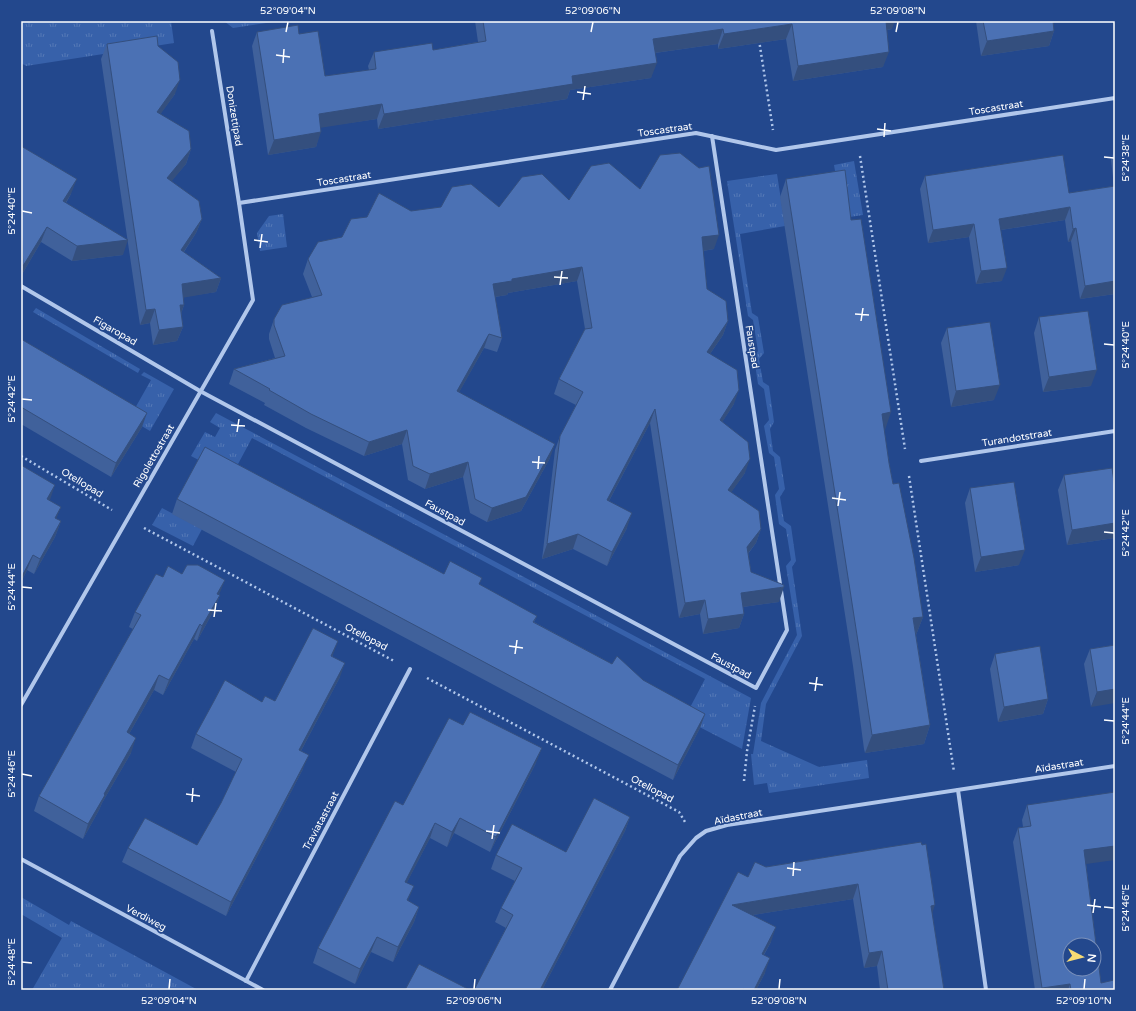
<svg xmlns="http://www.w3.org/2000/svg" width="1136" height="1011" font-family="'Varela Round',sans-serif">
  <defs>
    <pattern id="grass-tufts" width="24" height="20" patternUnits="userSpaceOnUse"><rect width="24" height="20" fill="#3761aa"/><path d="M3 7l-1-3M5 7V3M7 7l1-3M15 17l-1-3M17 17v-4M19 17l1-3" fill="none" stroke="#5579b7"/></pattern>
  </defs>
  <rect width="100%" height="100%" fill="#23488d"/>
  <g fill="url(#grass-tufts)">
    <path d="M21,21H171L174,43L26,66L21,63Z"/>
    <path d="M224,21H280L233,28Z"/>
    <path d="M854,161L863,215L843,218L834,165Z"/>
    <path d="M777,174L785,226L740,234L752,313L758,317L764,353L759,359L763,382L769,386L774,422L770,429L773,451L780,457L785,489L780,497L784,521L791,526L796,561L792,567L802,636L766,704L761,741L819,767L867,760L869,778L769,793L767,783L754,785L751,754H753L761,703L797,635L786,566L791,560L786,529L779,524L775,495L779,489L774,457L769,453L764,426L769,420L764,389L758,384L754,357L758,351L753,320L748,316L727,181Z"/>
    <path d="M283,214L287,247L260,251L257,233L269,216Z"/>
    <path d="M36,308L140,369L138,373L33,312Z"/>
    <path d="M144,372L174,389L150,431L130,419L134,410L151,380L141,375Z"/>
    <path d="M216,413L751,698L742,749L684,719L705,679L252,438L231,477L191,456L205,432L215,437L220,428L210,422Z"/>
    <path d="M162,508L202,529L193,546L152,525Z"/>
    <path d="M21,897L69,925L71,921L198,990H32L62,938L21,914Z"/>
  </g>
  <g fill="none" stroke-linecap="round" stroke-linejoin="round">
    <g stroke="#b1c7eb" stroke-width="2.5" stroke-dasharray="2 3" stroke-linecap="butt">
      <path d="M759,40L773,130"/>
      <path d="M860,156L905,449"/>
      <path d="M21,456L112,510"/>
      <path d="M909,476L954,772"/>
      <path d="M144,528L394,661"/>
      <path d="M427,678L679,812L685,822"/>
      <path d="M744,781L747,751L755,706"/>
    </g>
    <g stroke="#b1c7eb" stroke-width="4">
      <path d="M239,203L696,133L776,150L1115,98"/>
      <path d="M21,286L200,391L756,688L787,630L712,136"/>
      <path d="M921,461L1115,431"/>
      <path d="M21,705L253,300L239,203L212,31"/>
      <path d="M958,790L986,990"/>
      <path d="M21,859L263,990"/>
      <path d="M246,981L410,669"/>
      <path d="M610,990L680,856L696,838L706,831L727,825L1115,766"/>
    </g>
  </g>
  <g fill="#40619b">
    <path d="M475,21H793V22L892,29L887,30L883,67L793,81L786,39L718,49V44L655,53L651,78L570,90L567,99L378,129L377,119L321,127L316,147L268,155L252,46L257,32L299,34L325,76L369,70L368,66L374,52L433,50L478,42Z"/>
    <path d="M976,21H1053L1054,31L1049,46L981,56Z"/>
    <path d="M107,44L158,46L175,94L160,114L191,149L186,164L171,181L202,219L196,233L184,252L221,278L216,292L183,297L184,305L181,314L183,327L177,341L153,345L150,323L140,325L101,59Z"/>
    <path d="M21,146L71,194L66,203L123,255L72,261L41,242L21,276Z"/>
    <path d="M1115,148V294L1080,299L1071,241L1068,242L1065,220L1001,230L1002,281L976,284L969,237L928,243L920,189L925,176L1069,193L1114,186L1111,160Z"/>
    <path d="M786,179L851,220L889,463L893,484L923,617L916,635L930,725L924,744L865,753L864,749L853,666L780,197Z"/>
    <path d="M640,189L714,249L703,251L707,289L728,321L723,335L710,354L734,404L722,422L745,473L731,492L761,529L756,543L748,554L751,572L779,602L743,607L744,614L739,628L703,634L700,614L679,618L650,423L609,501L627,528L607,566L573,549L542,559L555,450L560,436L576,405L554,394L559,379L585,329L577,281L508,293L507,295L495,297L502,338L497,352L484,348L459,392L550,458L521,511L487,522L470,513L463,477L425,489L408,480L402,444L364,456L306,428L264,405L265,403L229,384L234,369L275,358L269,339V334L274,319L312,297L303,274L308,259L342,237L411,211L499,207L569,200Z"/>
    <path d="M1039,317L1091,386L1043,392L1034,333Z"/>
    <path d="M947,328L994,400L951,407L941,343Z"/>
    <path d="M21,339L142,427L111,477L21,424Z"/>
    <path d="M21,465L50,501L56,519L61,521L55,537L34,574L27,570L21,582Z"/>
    <path d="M1064,475L1115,538L1067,545L1058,490Z"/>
    <path d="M970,488L1019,565L975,572L965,503Z"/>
    <path d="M177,499L444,574L480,585L537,616L534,622L705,714L700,728L673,780L172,514Z"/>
    <path d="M163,577L220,595L214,610L197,641L194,639L163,695L154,690L129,734L131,753L102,803L99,810L83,839L34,811L39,796L133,629L129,627L135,612Z"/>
    <path d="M1115,645L1091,707L1084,664L1090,649Z"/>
    <path d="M995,654L1048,699L1043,714L998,722L990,669Z"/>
    <path d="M333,655V657L340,677L301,751L303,769L226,916L122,862L128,848L197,845L221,803L236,772L191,748L196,734L262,702L275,701Z"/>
    <path d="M536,763L490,852L454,833L447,847L430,838L407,882L408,901L419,907L414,922L393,962L371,952L355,984L313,963L318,948L403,805Z"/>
    <path d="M1027,805L1086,864L1101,983L1115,990H1035L1013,842L1018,828L1023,827L1022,820Z"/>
    <path d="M630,817L625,831L542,990H474L506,928L495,922L501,908L515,881L491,869L496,855L566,852Z"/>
    <path d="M889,847L932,914L944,990H880L877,966L864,968L853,899L753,915L771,942L764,955L765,973L756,990H677L748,877L766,867Z"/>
  </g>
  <g fill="#344f7e">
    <path d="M883,21H895L892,29L880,31Z"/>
    <path d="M792,24L786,39L718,49L724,34Z"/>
    <path d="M723,29L718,44L647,54L653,39Z"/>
    <path d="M1054,31L1049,46L981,56L987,41Z"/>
    <path d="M889,52L883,67L793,81L798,66Z"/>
    <path d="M657,63L651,78L570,90L567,99L378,129L384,114L572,76Z"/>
    <path d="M180,80L175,94L152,126L157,112Z"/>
    <path d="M382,104L377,119L313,129L319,114Z"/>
    <path d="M321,132L316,147L268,155L274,140Z"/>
    <path d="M191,149L186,164L162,193L167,178Z"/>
    <path d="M77,179L71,194L58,215L63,201Z"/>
    <path d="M1070,207L1065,220L994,231L999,219Z"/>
    <path d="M202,219L196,233L175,265L181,250Z"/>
    <path d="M974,224L969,237L928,243L933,230Z"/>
    <path d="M47,227L41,242L21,276V273L23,266Z"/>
    <path d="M1076,228L1071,241L1068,242L1073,229Z"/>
    <path d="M719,235L714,249L696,252L702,237Z"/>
    <path d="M128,240L123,255L72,261L77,246Z"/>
    <path d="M582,267L577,281L508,293L507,295L488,298L493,284L512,279Z"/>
    <path d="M1007,268L1002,281L976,284L981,271Z"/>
    <path d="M221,278L216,292L176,299L182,284Z"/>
    <path d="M1115,281V294L1080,299L1085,286Z"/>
    <path d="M180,305H184L179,319Z"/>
    <path d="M155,309L150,323L140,325L146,310Z"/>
    <path d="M728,321L723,335L701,367L707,352Z"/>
    <path d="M183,327L177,341L153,345L159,330Z"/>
    <path d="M489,334L484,348L452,405L457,391Z"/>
    <path d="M1097,370L1091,386L1043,392L1049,377Z"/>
    <path d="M1000,385L994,400L951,407L956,391Z"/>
    <path d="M739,390L734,404L714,435L720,420Z"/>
    <path d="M655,409L650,423L602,514L607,500Z"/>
    <path d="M891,412L885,430L882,414Z"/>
    <path d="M147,413L142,427L111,477L116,463Z"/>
    <path d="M407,430L402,444L364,456L369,442Z"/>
    <path d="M555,444L550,458L521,511L487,522L492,508Z"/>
    <path d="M750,459L745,473L723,504L728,490Z"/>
    <path d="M468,462L463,477L425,489L430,474Z"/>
    <path d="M55,485L50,500L42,514L47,499Z"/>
    <path d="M61,507L55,522V518Z"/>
    <path d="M632,513L627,528L607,566L612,552Z"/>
    <path d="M61,521L55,537L34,574L40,559Z"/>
    <path d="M1115,523V538L1067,545L1072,530Z"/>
    <path d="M761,529L756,543L742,561L747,547Z"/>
    <path d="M578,534L573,549L542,559L547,544Z"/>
    <path d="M1025,550L1019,565L975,572L981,557Z"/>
    <path d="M33,555L27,570L21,582V578Z"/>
    <path d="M225,580L219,595L217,594Z"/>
    <path d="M784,587L779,602L736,608L741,593Z"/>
    <path d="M220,595L214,610L197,641L202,626Z"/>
    <path d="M705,600L700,614L679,618L685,603Z"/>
    <path d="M744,614L739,628L703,634L708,619Z"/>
    <path d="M923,617L916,635L913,618Z"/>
    <path d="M200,624L194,639L163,695L169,680Z"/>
    <path d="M338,641L333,655L325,670L331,656Z"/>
    <path d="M345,663L340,677L294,764L299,750Z"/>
    <path d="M159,675L154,690L121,748L127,732Z"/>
    <path d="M1115,689V703L1091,707L1097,692Z"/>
    <path d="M1048,699L1043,714L998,722L1004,707Z"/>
    <path d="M705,714L700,728L673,780L678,765Z"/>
    <path d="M930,725L924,744L865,753L872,735Z"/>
    <path d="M136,738L131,753L102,803L99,810L83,839L88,824L104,794Z"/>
    <path d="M542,748L536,763L490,852L496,837Z"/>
    <path d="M309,755L303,769L226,916L231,902Z"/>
    <path d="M630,817L625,831L542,990H540Z"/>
    <path d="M460,818L454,833L447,847L452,832Z"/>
    <path d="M435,823L430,838L400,896L405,882Z"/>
    <path d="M1115,846V860L1079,865L1084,850Z"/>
    <path d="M858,884L853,899L727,919L732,905Z"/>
    <path d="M414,886L408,901L401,915L407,900Z"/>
    <path d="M935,905L930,920L931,906Z"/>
    <path d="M419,907L414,922L393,962L398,947Z"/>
    <path d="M776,927L771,942L756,968L762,954Z"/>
    <path d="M377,937L371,952L355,984L360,969Z"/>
    <path d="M882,951L877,966L864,968L869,953Z"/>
    <path d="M770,958L765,973L756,990H754Z"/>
    <path d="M1070,984L1068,990H1041L1042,988Z"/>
  </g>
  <g fill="#4b71b4" stroke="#344f7e" fill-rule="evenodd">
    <path d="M483,21H793V22L801,21H886L889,52L798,66L792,24L724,34L723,29L653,39L657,63L572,76L573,84L384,114L382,104L319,114L321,132L274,140L257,32L298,25L299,34L318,31L325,76L376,69L374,52L432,43L433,50L486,41Z"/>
    <path d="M983,21H1053L1054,31L987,41Z"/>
    <path d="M157,36L158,46L178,62L180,80L157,112L189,131L191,149L167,178L199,201L202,219L181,250L221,278L182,284L184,305H180L183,327L159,330L155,309L146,310L107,44Z"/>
    <path d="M21,146L77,179L63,201L128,240L77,246L47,227L23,266L21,225Z"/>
    <path d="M680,153L699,168L709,166L719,235L702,237L707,289L726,301L728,321L707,352L737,370L739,390L720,420L748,442L750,459L728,490L759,511L761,529L747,547L751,572L784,585V587L741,593L744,614L708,619L705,600L685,603L655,409L607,500L632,513L612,552L578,534L547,544L560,436L583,392L559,379L585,329L592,328L582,267L512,279V281L493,284L502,338L489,334L457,391L555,444L526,497L492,508L475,499L468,462L430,474L413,466L407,430L369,442L311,414L269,390L270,389L234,369L285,356L274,325V319L282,305L322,295L308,259L318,242L342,237L351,219L367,217L379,193L411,211L441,207L452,187L471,184L499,207L522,177L542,174L569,200L591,166L609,163L640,189L660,155Z"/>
    <path d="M1063,155L1069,193L1115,186V281L1085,286L1076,228L1073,229L1070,207L999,219L1007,268L981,271L974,224L933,230L925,176Z"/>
    <path d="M845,170L851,220L861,219L891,412L882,414L889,463L893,484L899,483L914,558L923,617L913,618L930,725L872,735L859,648L786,179Z"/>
    <path d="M1088,311L1097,370L1049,377L1039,317Z"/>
    <path d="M990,322L1000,385L956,391L947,328Z"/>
    <path d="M21,339L147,413L116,463L21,407Z"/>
    <path d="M205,447L444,574L450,561L482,578L479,584L537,616L533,622L612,664L617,656L643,680L705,714L678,765L177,499Z"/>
    <path d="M21,465L55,485L47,499L61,507L55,518L61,521L40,559L33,555L21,578Z"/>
    <path d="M1112,468L1115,489V523L1072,530L1064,475Z"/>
    <path d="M1014,482L1025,550L981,557L970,488Z"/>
    <path d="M187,565H198L225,580L217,594L220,595L202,626L200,624L169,680L159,675L127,732L136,738L104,794L105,795L88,824L39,796L141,615L135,612L156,574L163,577L168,566L182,574Z"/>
    <path d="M313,628L338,641L331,656L345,663L299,750L309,755L231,902L128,848L145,818L197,845L221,803L242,759L196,734L214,701L225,680L262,702L265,696L275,701Z"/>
    <path d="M1115,645V689L1097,692L1090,649Z"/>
    <path d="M1040,646L1048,699L1004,707L995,654Z"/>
    <path d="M470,712L542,748L496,837L460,818L452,832L435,823L405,882L414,886L407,900L419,907L398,947L377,937L360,969L318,948L395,801L403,805L449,718L463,725Z"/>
    <path d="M1115,792V846L1084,850L1101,983L1114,980L1115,990H1071L1070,984L1042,988L1018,828L1031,826L1027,805ZM1070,945H1094V969H1070Z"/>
    <path d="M594,798L630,817L540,990H474L513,915L501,908L522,868L496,855L512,824L566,852Z"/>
    <path d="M921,842L922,845L926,844L935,905L931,906L944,990H888L882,951L869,953L858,884L732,905L776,927L762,954L770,958L754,990H745L743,989L742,990H677L738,872L748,877L755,862L766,867L889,847Z"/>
    <path d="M419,964L470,990H405Z"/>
  </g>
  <path fill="none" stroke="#fff" stroke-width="1.5" d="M286,32L288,22M591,32L593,22M896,32L898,22M276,55L290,57M283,63L284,49M577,92L591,94M583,100L585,86M877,129L891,131M884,137L885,123M1104,157L1114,158M22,211L32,213M254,240L268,242M260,248L262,234M554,277L568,278M560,285L562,271M855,314L869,315M861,321L863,308M1104,344L1114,345M22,399L32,400M231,425L245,426M237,432L239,419M532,462L545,463M538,469L539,456M832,498L846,500M838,506L840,492M1104,532L1114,533M22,587L32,588M208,610L222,611M214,617L216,603M509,646L523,648M515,654L517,640M809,683L823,685M815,691L817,677M1104,720L1114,721M22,774L32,776M186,794L200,796M192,802L193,788M486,831L500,833M492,839L494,825M787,868L801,870M793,876L794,862M1087,905L1101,907M1104,907L1114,908M1093,913L1095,899M22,962L32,963M169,989L170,979M474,989L475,979M779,989L780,979M1084,989L1085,979"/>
  <g text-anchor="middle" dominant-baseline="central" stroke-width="3.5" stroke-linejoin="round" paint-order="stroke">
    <g font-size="10" fill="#fff" stroke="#23488d">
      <text transform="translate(996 108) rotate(-9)">Toscastraat</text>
      <text transform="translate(234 116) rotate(81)">Donizettipad</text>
      <text transform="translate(665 130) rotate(-8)">Toscastraat</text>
      <text transform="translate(344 179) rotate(-9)">Toscastraat</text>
      <text transform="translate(115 331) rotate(30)">Figaropad</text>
      <text transform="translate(752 347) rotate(81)">Faustpad</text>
      <text transform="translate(1017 438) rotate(-9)">Turandotstraat</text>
      <text transform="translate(154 456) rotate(-60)">Rigolettostraat</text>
      <text transform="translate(82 483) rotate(31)">Otellopad</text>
      <text transform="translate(445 513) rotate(28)">Faustpad</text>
      <text transform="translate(366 637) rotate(28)">Otellopad</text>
      <text transform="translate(731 666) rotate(28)">Faustpad</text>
      <text transform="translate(1059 766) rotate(-9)">Aïdastraat</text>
      <text transform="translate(652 789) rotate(28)">Otellopad</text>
      <text transform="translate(738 817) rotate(-11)">Aïdastraat</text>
      <text transform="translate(321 821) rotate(-62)">Traviatastraat</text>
      <text transform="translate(146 918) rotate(28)">Verdiweg</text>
    </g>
  </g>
  <rect width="1136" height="1011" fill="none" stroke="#23488d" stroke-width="44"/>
  <g transform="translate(1082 957) rotate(97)"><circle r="19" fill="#23488d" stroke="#7b91bb"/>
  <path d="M0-3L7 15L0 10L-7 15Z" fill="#f7db74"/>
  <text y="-6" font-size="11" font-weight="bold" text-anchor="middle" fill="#ffffff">N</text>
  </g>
  <rect x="22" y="22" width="1092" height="967" fill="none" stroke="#fff" stroke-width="1.5"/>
  <g font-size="10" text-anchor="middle" fill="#fff">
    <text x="288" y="14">52°09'04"N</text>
    <text x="593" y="14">52°09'06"N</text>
    <text x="898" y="14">52°09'08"N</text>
    <text transform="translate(1125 158) rotate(-90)" y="4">5°24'38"E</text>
    <text transform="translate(11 211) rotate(-90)" y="4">5°24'40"E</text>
    <text transform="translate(1125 345) rotate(-90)" y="4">5°24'40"E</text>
    <text transform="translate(11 399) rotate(-90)" y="4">5°24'42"E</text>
    <text transform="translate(1125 533) rotate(-90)" y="4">5°24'42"E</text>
    <text transform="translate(11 587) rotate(-90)" y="4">5°24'44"E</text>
    <text transform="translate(1125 721) rotate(-90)" y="4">5°24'44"E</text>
    <text transform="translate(11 774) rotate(-90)" y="4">5°24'46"E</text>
    <text transform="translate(1125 908) rotate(-90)" y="4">5°24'46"E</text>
    <text transform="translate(11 962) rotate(-90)" y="4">5°24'48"E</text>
    <text x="169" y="1004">52°09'04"N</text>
    <text x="474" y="1004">52°09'06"N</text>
    <text x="779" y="1004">52°09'08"N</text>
    <text x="1084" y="1004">52°09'10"N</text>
  </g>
</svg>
